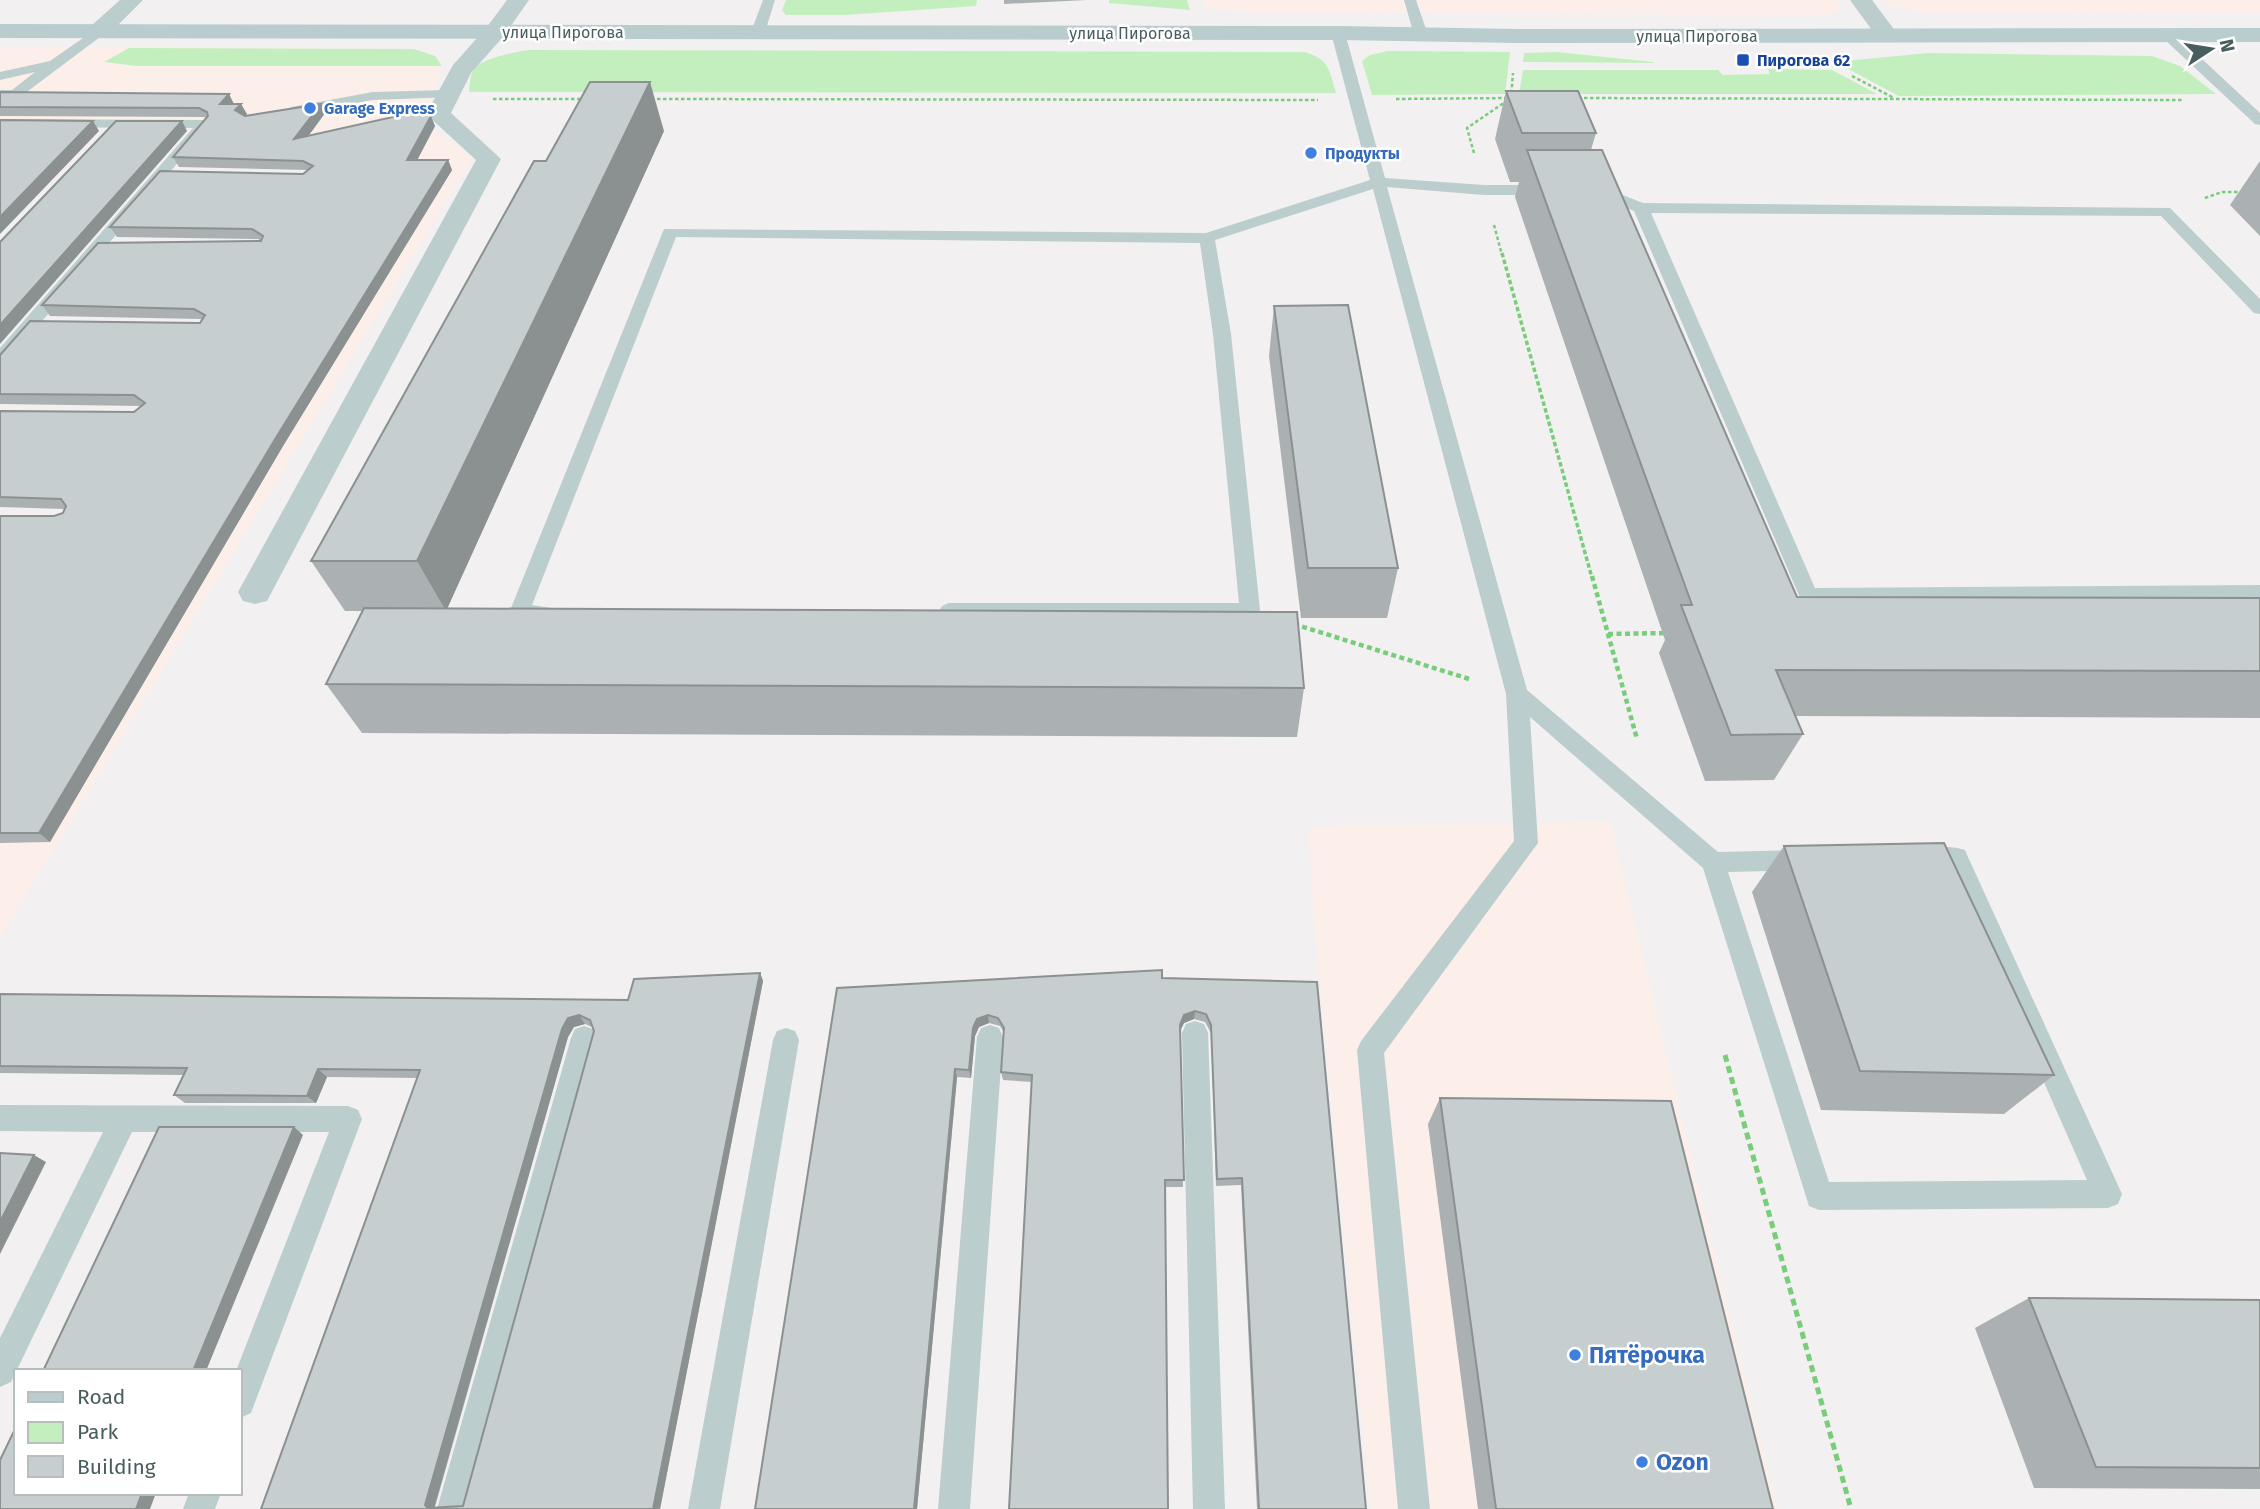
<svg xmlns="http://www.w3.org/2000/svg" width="2260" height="1509" font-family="'Fira Sans',sans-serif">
  <rect width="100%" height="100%" fill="#f2f0f1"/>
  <g fill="#fcefea">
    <path d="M1203,0H1838L1840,4V10L1829,15L1251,13L1203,9Z"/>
    <path d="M1881,0H2260V14L1920,13L1893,7Z"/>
    <path d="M0,47L414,49L435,56L442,66L428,117L433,130L473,157L0,938V623L326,165L214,123L0,120Z"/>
    <path d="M1610,821L1777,1509H1371L1318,967L1308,827Z"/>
  </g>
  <g fill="#c3efbf">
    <path d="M786,0H977L976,6L845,15H786L782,10Z"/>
    <path d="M1109,0H1187L1190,10L1109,3Z"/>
    <path d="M129,48L414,49L435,56L442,66H137L104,62Z"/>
    <path d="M529,50L1304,52C1330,59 1329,70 1336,93L469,92C470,84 470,75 474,69C482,58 516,52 529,50Z"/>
    <path d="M1388,51L1510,52L1505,94L1372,95L1362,61L1370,55Z"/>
    <path d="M1557,52L1653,62L1654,63L1523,62L1524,53Z"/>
    <path d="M1928,53L2152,56L2180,66L2216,94L1899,96L1835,62Z"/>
    <path d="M1768,69L1832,70L1877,94H1519L1523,70H1718L1723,75L1770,74Z"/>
  </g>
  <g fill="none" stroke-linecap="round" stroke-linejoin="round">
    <g stroke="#78cd7b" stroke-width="2.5" stroke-dasharray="3.5 2.5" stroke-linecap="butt">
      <path d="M1852,76L1894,98"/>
      <path d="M1578,98L2182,100"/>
      <path d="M493,99H586"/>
      <path d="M651,99L1318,100"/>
      <path d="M1396,99L1510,98"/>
      <path d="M1474,153L1467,128L1511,98L1513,73"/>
      <path d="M2205,198L2222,192H2245"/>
      <path d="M1494,225L1502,255"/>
    </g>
    <path stroke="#78cd7b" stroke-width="3.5" stroke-dasharray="4.5 2.5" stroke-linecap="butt" d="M1502,253L1592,578"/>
    <g stroke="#78cd7b" stroke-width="4.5" stroke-dasharray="5 3.5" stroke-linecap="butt">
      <path d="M1592,576L1637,739"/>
      <path d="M1294,624L1469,679"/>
      <path d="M1608,634L1667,633"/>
    </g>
    <path stroke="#78cd7b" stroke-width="5" stroke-dasharray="7 4.5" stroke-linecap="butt" d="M1725,1055L1851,1509"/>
    <g fill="#bccdcd" fill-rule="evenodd">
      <path d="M763,0H775L765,32L758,36L751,32Z"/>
      <path d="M1404,0H1416L1428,35L1426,38L1421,39L1414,35Z"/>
      <path d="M99,27L106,31L104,34L20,97L0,98V90H12L35,72L0,80V72L50,61Z"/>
      <path d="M1338,29L1345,33L1385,178L1484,185H1546L1554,190L1546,195H1484L1387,187L1527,690L1718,852L1804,850L1813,853L1816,860L1813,867L1804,870L1728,872L1829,1182L2087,1180L1949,867L1923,868L1914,865L1911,858L1914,851C1929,846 1950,845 1965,850L1968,857L2122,1194L2118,1204L2108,1208L1819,1210L1809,1206L1703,868L1530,717L1538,843L1384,1053L1430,1509H1398L1357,1050L1361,1041L1514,841L1506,694L1373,189L1215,240L1231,334L1260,610L1257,615L1250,618L949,619L942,616L939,611L942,606L949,603H1239L1213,334L1200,243L676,237L532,605L551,608L554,613L551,618C539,622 524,622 512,618L509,613L664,229L1206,233L1370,180L1331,33Z"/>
      <path d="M2169,32L2174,33L2260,113V125L2255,124L2164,39V33Z"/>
      <path d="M447,90L452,91V97L373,100L291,115L284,111L291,107L373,92Z"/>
      <path d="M0,119L204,120L211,124L6,363L0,364V348L193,128L0,127Z"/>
      <path d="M1595,184L1643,203L2170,208L2260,299V314L2254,313L2161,216L1651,213L1815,588L2260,585V599L1808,602L1801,600L1634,211L1590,192L1587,189L1590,186Z"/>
      <path d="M1195,1021L1204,1024L1208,1033L1225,1509H1193L1182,1033L1186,1024Z"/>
      <path d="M990,1025L999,1028L1003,1037L970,1509H938L977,1037L981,1028Z"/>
      <path d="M584,1026L593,1029L597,1038L469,1509H437L571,1038L575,1029Z"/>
      <path d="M786,1028L795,1031L799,1040L720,1509H688L773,1040L777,1031Z"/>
      <path d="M0,1105L348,1106L358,1110L362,1119L251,1413L240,1418V1371H236L329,1132H132L11,1382L0,1387V1338L103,1132L0,1131Z"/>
      <path d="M189,1493H221L215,1509H183Z"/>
    </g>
    <g fill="#bccdcd" fill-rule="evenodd">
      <path d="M120,0H143L107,36H91L88,31L91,26Z"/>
      <path d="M507,0H529L503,37L471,73L451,113L501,159L267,601L255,604L243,601L238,592L476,160L426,114L453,65L487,27Z"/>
      <path d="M1850,0H1872L1899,36L1896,41H1880Z"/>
    </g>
    <path fill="#b9cdce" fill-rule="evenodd" d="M0,24L1338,26L1518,29L2260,28V42L1518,43L1338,40L0,38Z"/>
  </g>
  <g fill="#abb1b2" fill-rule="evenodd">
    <path d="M1004,0H1087L1004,4Z"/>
    <path d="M1506,91L1596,133L1591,150L1797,597L2260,598V718L1796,716L1803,734L1774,780L1705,781L1659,653L1665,640L1515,197L1519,182H1510L1495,139Z"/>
    <path d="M0,92L229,94L233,104L247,114L245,116L325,113L308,136L435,126L417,160H448L452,170L283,446L50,842L0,843V516H54L63,513L64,509L0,507V411L134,412L142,406L0,404V355L200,323L202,320L200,319L50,316L42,305L261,241L258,239L117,237L110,227L303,174L307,170L179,167L173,157L206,118L204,117L0,116Z"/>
    <path d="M664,131L447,609L1304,688L1297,737L362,733L326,684L363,611H345L311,561Z"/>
    <path d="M2260,161V236L2230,205Z"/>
    <path d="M1274,306L1398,568L1387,618H1301L1269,356Z"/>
    <path d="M1784,846L2054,1075L2004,1114L1821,1110L1752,892Z"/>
    <path d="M760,973L763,981L660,1509H261L418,1078L327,1077L316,1103H185L174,1095L183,1075L0,1073V994L628,1000ZM585,1024L592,1027L594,1031L463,1506L435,1507L568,1037L574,1027Z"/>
    <path d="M1162,978L1317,982L1366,1509H1257L1241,1185L1216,1186L1211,1033L1205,1022L1194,1019L1184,1023L1180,1031L1183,1187H1165L1032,1082L1003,1080L1001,1072L1004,1033L1000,1026L989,1023L979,1027L975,1036L971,1078L957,1077L917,1509H755L837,988Z"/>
    <path d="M1440,1098L1773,1509H1478L1428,1124Z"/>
    <path d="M2029,1298L2260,1300V1489L2034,1488L1975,1328Z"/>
  </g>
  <g fill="#8b9091">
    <path d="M650,82L664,131L446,611L417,561Z"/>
    <path d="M229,94L234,104L225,114L220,104Z"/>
    <path d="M241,104L247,114L241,120L235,110Z"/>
    <path d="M321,104L325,113L299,149L294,139Z"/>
    <path d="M431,116L435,126L412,170L407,160Z"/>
    <path d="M93,121L99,131L0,234V217Z"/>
    <path d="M182,121L187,131L0,344V325Z"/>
    <path d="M448,160L452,170L283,446L50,842L39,833L277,436Z"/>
    <path d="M760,973L763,981L660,1509H653Z"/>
    <path d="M1195,1011L1194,1019L1184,1023L1179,1033L1180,1025L1184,1015Z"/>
    <path d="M579,1015L585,1024L574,1027L568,1037L434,1508H428L425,1505L562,1029L568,1018Z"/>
    <path d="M988,1015L989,1023L979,1027L975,1036L971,1078L969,1070L973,1028L977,1019Z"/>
    <path d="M318,1069L327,1077L316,1103L307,1096Z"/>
    <path d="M955,1069L957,1077L917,1509H914Z"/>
    <path d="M294,1127L303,1135L206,1371H193Z"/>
    <path d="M34,1155L46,1162L0,1254V1222Z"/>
    <path d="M142,1493H156L150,1509H136Z"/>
  </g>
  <g fill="#c7cecf" stroke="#8b9091" stroke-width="2" fill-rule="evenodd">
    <path d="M590,82H650L417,561H311L534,161H546Z"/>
    <path d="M1506,91H1578L1596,133H1522Z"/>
    <path d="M0,92L229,94L220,104H241L235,110L245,116L321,104L294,139L424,110L431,116L407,160H448L277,436L39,833H0V516H54L63,513L66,506L61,499L0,497V411L134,412L145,403L134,395L0,394V355L30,321L200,323L205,315L194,309L42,305L98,243L261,241L263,236L252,229L110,227L160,171L303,174L313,166L303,161L173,157L208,116L207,112L199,108L0,107Z"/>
    <path d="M0,120L93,121L0,217Z"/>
    <path d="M116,121H182L0,325V242Z"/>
    <path d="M1527,150H1602L1797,597L2260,598V671L1776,670L1803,734L1731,735L1681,605H1692Z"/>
    <path d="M1348,305L1398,568H1308L1274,306Z"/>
    <path d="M364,608L1297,612L1304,688L326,684Z"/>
    <path d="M1944,843L2054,1075L1860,1071L1784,846Z"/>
    <path d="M1162,970V978L1317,982L1366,1509H1259L1242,1178L1217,1179L1211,1025L1206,1014L1195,1011L1184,1015L1180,1025L1184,1180H1165L1168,1509H1009L1032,1075L1001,1072L1004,1028L998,1018L988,1015L977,1019L973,1028L969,1070L955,1069L914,1509H755L837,988Z"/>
    <path d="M760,973L653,1509H261L420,1070L318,1069L307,1096L174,1095L187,1068L0,1066V994L628,1000L634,979ZM579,1015L590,1020L594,1031L463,1506L428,1508L425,1505L562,1029L568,1018Z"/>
    <path d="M1440,1098L1671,1101L1773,1509H1496Z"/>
    <path d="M159,1127H294L193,1371H43Z"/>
    <path d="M0,1153L34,1155L0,1222Z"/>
    <path d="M2029,1298L2260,1300V1468L2096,1467Z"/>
    <path d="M16,1427V1493H142L136,1509H0V1460Z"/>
  </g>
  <rect fill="#1a4fb4" stroke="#fff" stroke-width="2.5" x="1736" y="53" width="14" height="14" rx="3.5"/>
  <g fill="#3f7fe0" stroke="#fff" stroke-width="2.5">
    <circle cx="310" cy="108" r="7"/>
    <circle cx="1311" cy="153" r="7"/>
    <circle cx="1575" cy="1355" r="7"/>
    <circle cx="1642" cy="1462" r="7"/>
  </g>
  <g text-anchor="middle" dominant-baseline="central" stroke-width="5" stroke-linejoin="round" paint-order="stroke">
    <g font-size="16" fill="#485d5d" stroke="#fff">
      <text x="563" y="32">улица Пирогова</text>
      <text x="1130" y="33">улица Пирогова</text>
      <text x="1697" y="36">улица Пирогова</text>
    </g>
    <g font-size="16" font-weight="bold" fill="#164399" stroke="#fff" text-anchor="start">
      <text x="1757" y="60">Пирогова 62</text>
    </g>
    <g font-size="16" font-weight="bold" fill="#366cbe" stroke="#fff" text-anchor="start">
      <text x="324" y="108">Garage Express</text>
      <text x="1325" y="153">Продукты</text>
    </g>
    <g font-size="23" font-weight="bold" fill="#366cbe" stroke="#fff" text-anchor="start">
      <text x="1589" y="1355">Пятёрочка</text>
      <text x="1656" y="1462">Ozon</text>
    </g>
  </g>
  <rect x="14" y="1369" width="228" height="126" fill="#ffffff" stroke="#b6bebe" stroke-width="2"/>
  <rect x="28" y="1392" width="35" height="10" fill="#b9cdce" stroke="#b6bebe" stroke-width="2"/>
  <text x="77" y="1404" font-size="21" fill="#485d5d">Road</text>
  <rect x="28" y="1422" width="35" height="21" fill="#c3efbf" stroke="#b6bebe" stroke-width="2"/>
  <text x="77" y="1439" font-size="21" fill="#485d5d">Park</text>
  <rect x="28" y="1456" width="35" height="21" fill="#c7cecf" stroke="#b6bebe" stroke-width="2"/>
  <text x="77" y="1474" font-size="21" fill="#485d5d">Building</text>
  <g transform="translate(2211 49) rotate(78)" stroke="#ffffff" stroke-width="5" paint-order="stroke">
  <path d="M0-5L12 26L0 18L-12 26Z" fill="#485d5d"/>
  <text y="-10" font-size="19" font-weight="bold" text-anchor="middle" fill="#485d5d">N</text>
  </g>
</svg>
